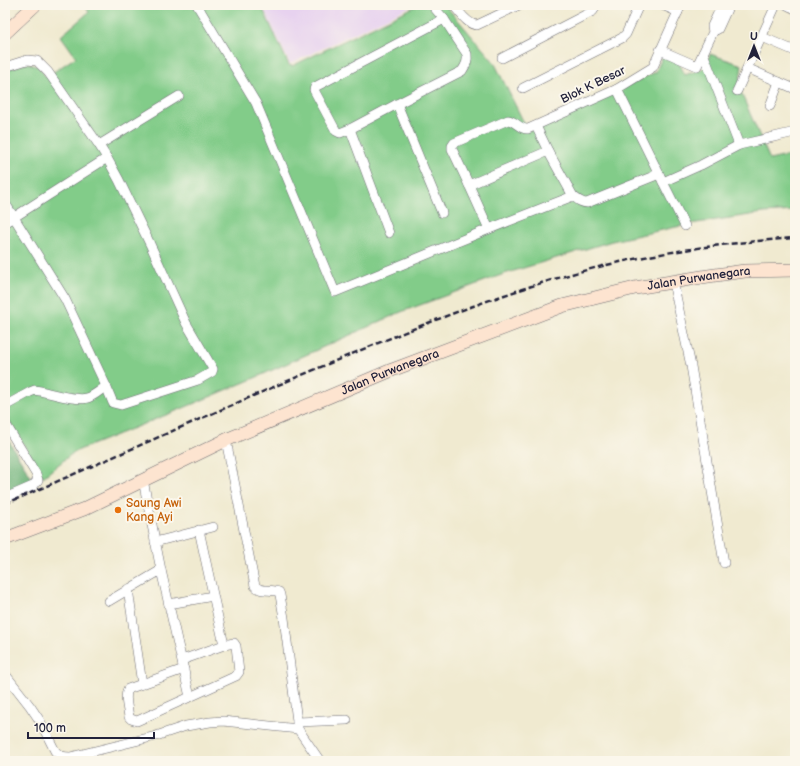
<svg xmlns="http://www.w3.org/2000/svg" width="800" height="766" font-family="'Balsamiq Sans',sans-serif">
  <rect width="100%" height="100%" fill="#fbf7ec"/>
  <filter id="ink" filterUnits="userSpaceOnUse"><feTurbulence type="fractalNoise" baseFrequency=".025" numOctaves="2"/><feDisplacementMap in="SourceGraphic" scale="8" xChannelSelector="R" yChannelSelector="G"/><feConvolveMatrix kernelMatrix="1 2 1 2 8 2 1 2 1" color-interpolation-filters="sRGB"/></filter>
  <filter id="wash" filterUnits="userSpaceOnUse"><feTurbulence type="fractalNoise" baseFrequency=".012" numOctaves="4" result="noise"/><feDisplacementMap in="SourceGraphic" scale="16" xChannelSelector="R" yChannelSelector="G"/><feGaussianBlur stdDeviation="0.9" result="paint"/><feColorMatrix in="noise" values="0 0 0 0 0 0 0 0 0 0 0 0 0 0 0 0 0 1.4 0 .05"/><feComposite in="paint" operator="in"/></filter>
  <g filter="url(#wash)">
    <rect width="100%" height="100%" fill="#f0ead0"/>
    <path fill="#e7d2ef" d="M262,5H414L290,64Z"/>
    <path fill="#82cc89" stroke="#527762" d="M84,5H261L289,65L292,66L418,5H445L494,62L528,131L656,72L663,55L678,61L685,75L705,68L710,54L742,65L739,88L770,160L795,154V211L763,213L690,224L612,241L504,274L401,312L257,377L181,409L74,452L43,477L5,414V70L27,63L39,67L46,77L76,57L61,36L89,12Z"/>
    <path fill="#69b075" stroke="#466958" d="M5,435L33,480L5,493Z"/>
  </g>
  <g filter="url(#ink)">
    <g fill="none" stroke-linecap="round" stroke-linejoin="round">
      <defs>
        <g id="street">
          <path d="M197,5L256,103L335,292L489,229L573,196C578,200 581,203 587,203L659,174"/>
          <path d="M432,5L444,19"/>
          <path d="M453,5C460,12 467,25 477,25L519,5"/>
          <path d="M662,5L678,12"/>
          <path d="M787,5L795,9"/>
          <path d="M444,19L467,54C468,61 466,65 462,71L397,104L350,129L340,133L336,131L314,90L315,87Z"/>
          <path d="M716,30L718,29L729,5"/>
          <path d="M762,37L795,51"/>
          <path d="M660,50L697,66L713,32L712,26L722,5"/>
          <path d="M703,53L739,145"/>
          <path d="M502,58L589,13L593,11L596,5"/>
          <path d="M5,67L27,60L37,61L48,72L99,145L107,158L119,180L150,244L186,323L213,369L212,372L198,380L121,405L113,403L106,386"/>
          <path d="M747,68L795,89"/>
          <path d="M523,88L622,38L626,34L639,5"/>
          <path d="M617,89L663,182L701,165L739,145L795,132"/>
          <path d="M737,91L776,5"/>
          <path d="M397,104L442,213"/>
          <path d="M770,106L779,82"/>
          <path d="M536,126L548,151"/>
          <path d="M350,129L389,233"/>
          <path d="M99,145L179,96"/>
          <path d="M663,182L685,226"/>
          <path d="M469,185L452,149V146L454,143L508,120C516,121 520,130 528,129L617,89L653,67L681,5"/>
          <path d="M5,203L65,299L106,386C101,390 96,394 90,397C79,403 48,392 35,390L30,392L5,406"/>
          <path d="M5,223L107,158"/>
          <path d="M489,229L469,185L548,151L573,196"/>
          <path d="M673,282L691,366L724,563"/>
          <path d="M5,423L36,474L38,480L33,486L5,498"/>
          <path d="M143,480L161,570L190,697"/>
          <path d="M199,530L224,645"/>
          <path d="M155,542L213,527"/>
          <path d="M128,589L142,684"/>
          <path d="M109,601L161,570"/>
          <path d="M169,604L213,596"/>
          <path d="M182,660L224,645L234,643L236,646L239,672L236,676L137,721L131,719L129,717C128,709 124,696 128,689L184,669"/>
          <path d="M5,674L30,706L40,721L55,751C60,756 63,757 70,757L156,736L186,726L210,722L223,721L298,729L284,618L280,595L279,592C271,588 261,593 255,586L226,440"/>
          <path d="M297,722L347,720"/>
          <path d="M298,729L320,761"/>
        </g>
        <g id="secondary">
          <path d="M5,33L35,5"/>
          <path id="s1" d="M5,539L84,509L226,440L392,370L562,306L635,288L708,276L745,271L795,270"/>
        </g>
      </defs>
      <use href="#street" stroke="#6a686f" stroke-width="10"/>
      <use href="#secondary" stroke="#6a686f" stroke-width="14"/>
      <use href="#street" stroke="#fff" stroke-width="9"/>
      <use href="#secondary" stroke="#fde4d0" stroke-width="13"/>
      <path stroke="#22223b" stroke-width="2.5" stroke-dasharray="6 3" stroke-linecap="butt" d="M5,504C98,464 190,423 283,383C380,342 477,300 579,272C650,253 722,243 795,238"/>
    </g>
  </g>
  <circle fill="#e8710a" stroke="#fbf7ec" stroke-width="1.5" cx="118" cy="510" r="4"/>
  <g text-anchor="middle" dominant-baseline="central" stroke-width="4" stroke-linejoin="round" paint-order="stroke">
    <g font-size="12" fill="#22223b" stroke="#fbf7ec">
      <text transform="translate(593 85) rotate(-26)">Blok K Besar</text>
      <text stroke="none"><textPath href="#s1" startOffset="744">Jalan Purwanegara</textPath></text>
      <text stroke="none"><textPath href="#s1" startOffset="420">Jalan Purwanegara</textPath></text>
    </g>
    <g font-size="12" fill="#c56008" stroke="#fbf7ec" text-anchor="start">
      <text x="126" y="503">Saung Awi<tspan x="126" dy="14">Kang Ayi</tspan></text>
    </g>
  </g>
  <rect width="800" height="766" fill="none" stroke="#fbf7ec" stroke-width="20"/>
  <g transform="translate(754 46)" stroke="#fbf7ec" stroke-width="3" paint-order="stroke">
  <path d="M0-3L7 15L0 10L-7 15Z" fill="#22223b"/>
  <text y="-6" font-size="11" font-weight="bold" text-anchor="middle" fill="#22223b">U</text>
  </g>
  <path d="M28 732v6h126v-6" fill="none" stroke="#22223b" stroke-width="2"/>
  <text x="34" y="732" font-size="12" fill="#22223b" stroke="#fbf7ec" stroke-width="3" paint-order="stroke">100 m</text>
</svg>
